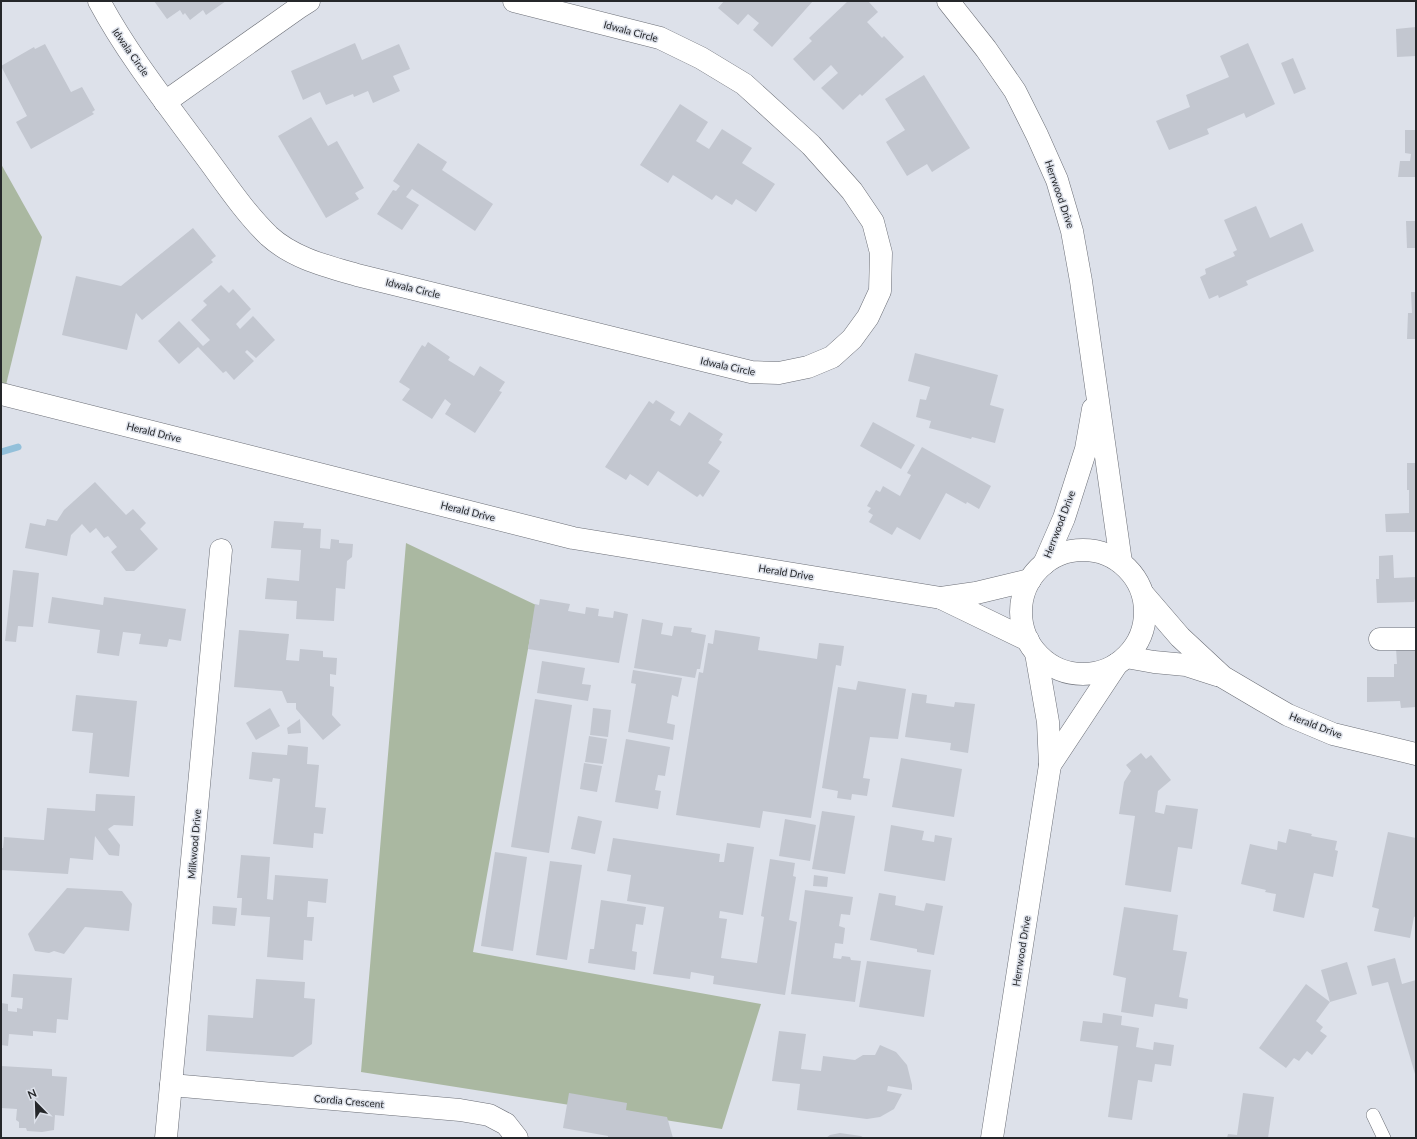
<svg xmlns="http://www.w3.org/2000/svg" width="1417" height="1139" font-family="Lato,sans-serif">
  <rect width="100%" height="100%" fill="#dde1ea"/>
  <g fill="#aab8a1">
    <path d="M1,164L42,237L4,393L1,400Z"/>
    <path d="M406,543L536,605L473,952L761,1004L722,1129L361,1072Z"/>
  </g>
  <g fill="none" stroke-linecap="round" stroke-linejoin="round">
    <path stroke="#93c0da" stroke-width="7" d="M1,452L18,447"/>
  </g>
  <g fill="#c3c7d0">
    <path d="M154,1H226L206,15L203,10L190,20L185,13L183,15L180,10L167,19Z"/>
    <path d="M724,1H813L772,47L753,30L759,23L748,14L738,25L718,8Z"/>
    <path d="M848,1H868L878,12L867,22L882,38L884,36L904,57L862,96L860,94L843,110L821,88L838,73L831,65L814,81L793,59L812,41L809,38Z"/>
    <path d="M1416,27V56L1397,57L1396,29Z"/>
    <path d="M355,43L362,60L399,44L410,69L393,76L400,91L373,103L368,91L354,97L353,94L326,105L320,92L303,100L291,71Z"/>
    <path d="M1248,43L1275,104L1246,118L1244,113L1207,129L1209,134L1169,150L1156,121L1190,107L1186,95L1229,77L1220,56Z"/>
    <path d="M45,44L71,92L82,87L95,110L92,112L94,114L31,149L16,122L27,116L1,66L34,47L35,49Z"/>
    <path d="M1293,58L1306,89L1294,94L1281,63Z"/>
    <path d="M924,75L970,148L932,172L927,164L907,176L886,142L905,130L885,99Z"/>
    <path d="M680,104L708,122L696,141L709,149L722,129L752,148L742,163L775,184L756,212L736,199L732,205L716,195L712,200L673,175L668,183L640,165Z"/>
    <path d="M311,117L328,146L337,141L364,188L355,193L359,199L326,218L278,136Z"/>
    <path d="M1405,130H1416V177H1398L1400,161H1410L1411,154L1405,153Z"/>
    <path d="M418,143L447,162L442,170L493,204L475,231L412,189L406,197L419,205L402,230L377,214L393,190L396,191L400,186L393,181Z"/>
    <path d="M1256,206L1270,238L1302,223L1314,251L1246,281L1248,285L1219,298L1218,295L1209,299L1200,277L1206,274L1205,269L1235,256L1233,252L1237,250L1224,220Z"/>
    <path d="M1406,221H1416V248H1407Z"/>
    <path d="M193,228L216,256L211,260L213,262L142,320L136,313L127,350L62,335L76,276L121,286Z"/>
    <path d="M221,285L229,293L233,289L251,309L236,324L240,329L253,316L275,340L256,358L247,350L245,352L254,361L234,380L226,371L223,373L198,347L179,364L158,341L179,321L203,346L210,340L191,320L207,305L203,301Z"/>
    <path d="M1411,292H1416V339H1407L1408,313H1412Z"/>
    <path d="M428,342L450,357L448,360L474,376L480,366L505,382L499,391L502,392L475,433L445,414L451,404L445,399L432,419L402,400L410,389L399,382L422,345L425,347Z"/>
    <path d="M915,353L998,375L990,405L1004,409L995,443L972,437L971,439L929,428L931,421L916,417L920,399L926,400L930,387L908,381Z"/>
    <path d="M656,400L675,412L670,420L680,426L689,412L723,434L719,440L722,442L708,463L720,471L703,497L700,494L697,497L658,471L648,486L630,474L626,480L605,467L649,401L653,404Z"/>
    <path d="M873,422L915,445L901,469L860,446Z"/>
    <path d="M922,447L991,486L979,509L967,502L966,504L946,493L920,540L897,527L892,535L869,522L873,515L868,512L871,508L867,506L876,490L880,492L883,486L900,496L911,475L907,473Z"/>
    <path d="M1407,463H1416V532H1386L1385,514L1409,513V490H1407Z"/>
    <path d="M95,482L126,515L133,509L146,523L140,529L158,549L134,571H126L111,552L117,547L108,536L104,538L96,528L90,533L82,524L71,535L67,556L25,548L30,523L45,526L47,519L57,521L64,510Z"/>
    <path d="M274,521L304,523L303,528L321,529L320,548L330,549L331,539L339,540V543L353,544L352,557L347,561L345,589L336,588L334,621L296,619L297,601L265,599L267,578L299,581L301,550L271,548Z"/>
    <path d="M1393,555L1394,578L1416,577V599H1415L1414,602L1377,603L1376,579H1379V556Z"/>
    <path d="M13,570L39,573L33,627L18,626L16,642L5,641Z"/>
    <path d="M52,597L103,605L104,597L186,609L181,641L169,639L167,647L139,644L141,634L123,632L119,656L97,653L100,630L48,623Z"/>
    <path d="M540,599L570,604L568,611L585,614L586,607L599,609L598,616L613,618L614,611L628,614L619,663L528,649L535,604L539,605Z"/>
    <path d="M642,619L663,623L661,634L672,636L674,626L692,628L691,632L706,635L700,669H697L695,678L634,668Z"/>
    <path d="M239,630L289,634L286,660L299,661L300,649L323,651V657L337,658L336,675L330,674V686L334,687L332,715L341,725L323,740L296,709V703H287L282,691L234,687Z"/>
    <path d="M715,630L760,637L758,650L817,659L819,643L844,646L841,666L836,665L811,818L763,811L760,828L676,815L699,672L703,673L708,643L713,644Z"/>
    <path d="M1396,648H1416V707L1401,708L1400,701L1367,702V677H1394V664H1397Z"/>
    <path d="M542,661L585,668L582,684L591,685L588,701L537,693Z"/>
    <path d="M633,670L682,678L678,697L672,695L667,723L675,725L673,740L628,732L636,684L631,683Z"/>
    <path d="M858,681L906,689L898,739L870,737L863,778L870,779L867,796L852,794L851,800L837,798L838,791L822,788L838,687L856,690Z"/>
    <path d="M912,693L927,695L926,703L954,707L955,702L975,704L968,753L950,750L951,743L905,737Z"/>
    <path d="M76,695L137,701L129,777L89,773L93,733L72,731Z"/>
    <path d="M535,699L572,705L549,853L511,847Z"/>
    <path d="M270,708L280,726L256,740L246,723Z"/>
    <path d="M593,708L611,710L608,737L590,735Z"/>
    <path d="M300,719L301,733L288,734L287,728Z"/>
    <path d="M589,736L607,739L603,764L585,762Z"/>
    <path d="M626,739L670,747L665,776L658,775L655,790L661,791L658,809L615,802Z"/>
    <path d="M288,745L308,747L307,764L319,765L315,807L326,808L323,834L314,833L313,848L273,844L280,779L273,778L272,782L249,779L252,752L287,755Z"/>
    <path d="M1141,753L1146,759L1151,755L1171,780L1158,791L1155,812L1164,814L1166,805L1198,809L1192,849L1178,847L1171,892L1125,885L1135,816L1119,814L1124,782L1131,771L1126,765Z"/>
    <path d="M901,758L962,769L954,817L892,807Z"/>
    <path d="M584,763L602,766L597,792L580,789Z"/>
    <path d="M96,794L135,796L133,826L114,825L108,829L120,845L119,856L109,855L95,836L93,860L70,858L68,874L1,870V848H3L4,837L44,840L47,808L95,811Z"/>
    <path d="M822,811L855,816L845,874L812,869Z"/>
    <path d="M578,816L602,821L595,854L571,849Z"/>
    <path d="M785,819L816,825L810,861L779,856Z"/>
    <path d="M891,825L924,831L922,840L934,842L935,835L952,838L945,881L884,871Z"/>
    <path d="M1289,829L1312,834L1311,836L1337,841L1335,850L1338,851L1333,877L1314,873L1304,918L1273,911L1276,894L1265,892L1266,890L1241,884L1250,844L1277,850L1278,841L1286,843Z"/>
    <path d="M1388,832L1416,838V916L1414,917L1410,938L1374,931L1379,909L1372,907Z"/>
    <path d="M613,838L720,854L719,862H724L727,843L754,847L743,915L720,911L719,918L727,919L721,958L757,963L764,917L761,916L770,859L795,863L793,876L796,877L789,920L797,922L785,995L713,984L714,976L691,972L690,979L653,974L664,907L627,901L631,875L607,871Z"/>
    <path d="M495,852L527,857L513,951L481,946Z"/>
    <path d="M241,855L270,857L267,899L273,900L275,875L328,879L326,903L308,901L307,917H314L312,941L304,940L303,960L267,957L270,917L241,915L242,898H237Z"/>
    <path d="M550,861L582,865L567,960L536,955Z"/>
    <path d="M814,875L828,877L827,887L813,886Z"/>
    <path d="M67,888L122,891L132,904L129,931L85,927L64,954L54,951L49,953L35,951L28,934Z"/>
    <path d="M805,890L853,897L850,915L841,914L839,926L845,928L843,944L835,943L833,958L841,959L842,956L850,957L851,960L861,961L855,1002L791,994Z"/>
    <path d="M879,893L896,896L895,905L924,911L926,903L943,906L934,955L917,952V949L870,940Z"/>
    <path d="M601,900L646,907L643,925L636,924L632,951L637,952L635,970L588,963L590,949H594Z"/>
    <path d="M213,906L237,908L235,926L212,924Z"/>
    <path d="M1124,907L1178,915L1173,950L1187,952L1179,997L1188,999L1187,1009L1155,1004L1153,1017L1121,1012L1126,978L1113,975Z"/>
    <path d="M1395,958L1402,984L1416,980V1074H1415L1388,982L1372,986L1367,966Z"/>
    <path d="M867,961L931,970L924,1017L859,1007Z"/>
    <path d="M1347,962L1357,994L1330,1002L1316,1021L1323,1027L1320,1031L1327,1036L1312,1055L1307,1051L1299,1061L1294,1058L1286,1068L1259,1048L1306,984L1330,1002L1321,970Z"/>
    <path d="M13,974L72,978L68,1020L57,1019L56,1033L33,1031V1036L9,1034L8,1046L1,1045V1003L8,1004V1011L17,1012V1008L22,1009L23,998L11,997Z"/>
    <path d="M256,979L305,982L304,998L315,999L312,1044L293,1057L206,1051L208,1015L253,1018Z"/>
    <path d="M1103,1013L1122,1016L1121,1025L1139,1028L1136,1047L1153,1050L1154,1042L1174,1045L1171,1066L1155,1064L1152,1082L1138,1080L1132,1120L1108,1117L1118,1046L1080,1041L1083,1021L1102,1023Z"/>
    <path d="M779,1031L806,1034L801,1069L821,1071L823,1056L855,1060L863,1055H875L880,1045L896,1052L907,1065L912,1085V1090L888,1086L887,1091L902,1094L894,1109L880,1117L867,1119L797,1110L800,1084L772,1081Z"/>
    <path d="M1,1066L52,1069V1076L67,1077L64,1116L55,1115L54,1130L42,1132L27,1131L26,1128H19V1122L16,1120L17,1109L1,1108Z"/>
    <path d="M569,1093L627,1103L626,1110L667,1117L673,1138H608V1136L563,1128Z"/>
    <path d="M1243,1093L1274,1097L1268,1138H1227L1228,1134L1237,1135Z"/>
    <path d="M840,1133L861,1136L864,1138H826L830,1135Z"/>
  </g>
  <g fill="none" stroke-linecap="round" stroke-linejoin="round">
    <defs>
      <path id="lane" d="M1373,1115L1384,1138"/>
      <g id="street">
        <path d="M99,1C128,55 167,104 203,153C224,181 244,212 269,236C293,258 326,266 357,275L751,372L779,373L808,367L832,357L852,339L868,317L880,291L881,253L873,222L852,191L811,145L744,84L701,58L660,38L514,1"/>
        <path d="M948,1L986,49L1015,91L1037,135L1057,180L1072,231L1081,281L1121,562"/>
        <path d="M165,102L298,8L309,1"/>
        <path d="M1,394L573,538L941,598L1028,640"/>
        <circle cx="1083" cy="612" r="62"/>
        <path d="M1044,564L1064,518L1086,449L1093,409"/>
        <path d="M1143,594L1180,637L1223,677L1262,700L1288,715L1333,734L1416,754"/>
        <path d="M941,598L976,593L1030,580"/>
        <path d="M1380,639H1416"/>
        <path d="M1126,657L1154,662L1186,665L1217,675"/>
        <path d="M1050,765L1117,664"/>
        <path d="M171,1085L460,1110L489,1115L506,1124L517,1138"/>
        <path d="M166,1138L221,550"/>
        <path d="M992,1138L1050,765L1048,722L1036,653"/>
      </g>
    </defs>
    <use href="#lane" stroke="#6b6e76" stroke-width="14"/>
    <use href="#street" stroke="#6b6e76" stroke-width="23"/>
    <use href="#lane" stroke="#fff" stroke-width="13"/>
    <use href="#street" stroke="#fff" stroke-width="22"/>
  </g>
  <g text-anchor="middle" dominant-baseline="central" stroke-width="3" stroke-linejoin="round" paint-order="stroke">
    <g font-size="10" fill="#25272a" stroke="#dde1ea">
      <text transform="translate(631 31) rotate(15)">Idwala Circle</text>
      <text transform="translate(131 52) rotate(55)">Idwala Circle</text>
      <text transform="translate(1060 194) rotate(71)">Herrwood Drive</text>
      <text transform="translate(413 288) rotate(14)">Idwala Circle</text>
      <text transform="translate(728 366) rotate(12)">Idwala Circle</text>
      <text transform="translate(154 432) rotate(14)">Herald Drive</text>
      <text transform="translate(468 511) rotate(14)">Herald Drive</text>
      <text transform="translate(1059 524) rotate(-69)">Herrwood Drive</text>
      <text transform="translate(786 572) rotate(9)">Herald Drive</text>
      <text transform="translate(1316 725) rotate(21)">Herald Drive</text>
      <text transform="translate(194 844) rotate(-85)">Milkwood Drive</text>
      <text transform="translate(1021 951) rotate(-81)">Herrwood Drive</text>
      <text transform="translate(349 1101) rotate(5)">Cordia Crescent</text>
    </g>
  </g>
  <rect width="1417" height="1139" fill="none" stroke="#25272a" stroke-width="4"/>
  <g transform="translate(36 1103) rotate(337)" stroke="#dde1ea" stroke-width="3" paint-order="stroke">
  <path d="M0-3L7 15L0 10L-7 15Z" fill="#25272a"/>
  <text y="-6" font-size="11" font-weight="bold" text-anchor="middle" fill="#25272a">N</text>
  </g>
</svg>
